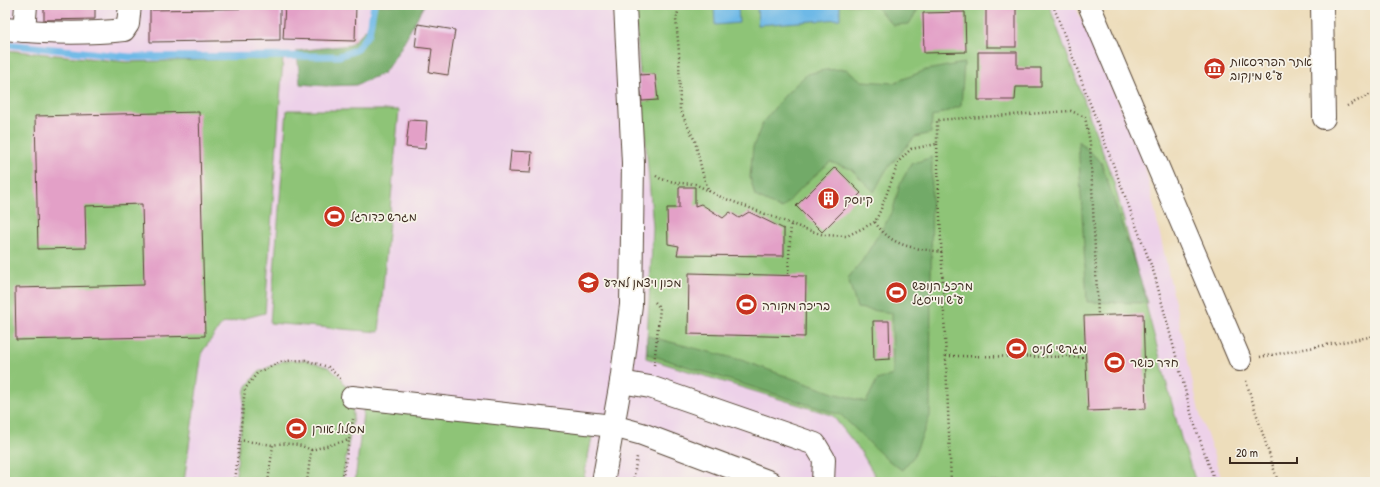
<svg xmlns="http://www.w3.org/2000/svg" width="1380" height="487" font-family="'Patrick Hand','Playpen Sans Hebrew',sans-serif">
  <rect width="100%" height="100%" fill="#f7f3e8"/>
  <filter id="ink" filterUnits="userSpaceOnUse"><feTurbulence type="fractalNoise" baseFrequency=".025" numOctaves="2"/><feDisplacementMap in="SourceGraphic" scale="8" xChannelSelector="R" yChannelSelector="G"/><feConvolveMatrix kernelMatrix="1 2 1 2 8 2 1 2 1" color-interpolation-filters="sRGB"/></filter>
  <filter id="wash" filterUnits="userSpaceOnUse"><feTurbulence type="fractalNoise" baseFrequency=".012" numOctaves="4" result="noise"/><feDisplacementMap in="SourceGraphic" scale="16" xChannelSelector="R" yChannelSelector="G"/><feGaussianBlur stdDeviation="0.9" result="paint"/><feColorMatrix in="noise" values="0 0 0 0 0 0 0 0 0 0 0 0 0 0 0 0 0 1.4 0 .05"/><feComposite in="paint" operator="in"/></filter>
  <g filter="url(#wash)">
    <rect width="100%" height="100%" fill="#edddbb"/>
    <path fill="#edd1e9" d="M5,5H1075L1142,153L1199,411L1221,477L1224,482H5Z"/>
    <g fill="#8ec477" stroke="#64774a">
      <path d="M634,5H1049L1114,183L1181,438L1196,482H877L874,474L860,450L832,415L646,358L653,227Z"/>
      <path d="M5,50L127,62L283,58L265,313L222,324L202,352L184,482H5Z"/>
      <path d="M287,110H399L379,332L270,323Z"/>
      <path d="M305,360L328,367L341,378L352,397L353,417L342,482H235L245,389L258,372L283,361Z"/>
      <path d="M365,396L596,417L583,482H355Z"/>
    </g>
    <g fill="#72aa68" stroke="#566a43">
      <path d="M375,5H424L400,49L384,73L356,85L326,86L300,84L297,51L350,45L369,26Z"/>
      <path d="M874,5H923L920,6L909,24L893,25Z"/>
      <path d="M964,63L961,106L932,117L931,133L915,137L886,170L874,192L851,169L830,162L800,189L782,209L755,196L750,177L753,147L763,122L786,94L807,74L825,70L846,69L862,81L893,83L926,70Z"/>
      <path d="M1078,141L1101,162L1148,303L1087,302Z"/>
      <path d="M932,157L930,416L914,456L902,470L885,458L841,415L647,354V336L741,360L833,393L866,402L877,380L893,375L892,313L857,308L848,278L862,261L892,213L900,184L911,164Z"/>
    </g>
    <g fill="#6eb9e7" stroke="#547282">
      <path d="M714,5H738L739,23L715,25Z"/>
      <path d="M757,5H840V19L758,25Z"/>
    </g>
    <g fill="none" stroke-linecap="round" stroke-linejoin="round">
      <path stroke="#6eb9e7" stroke-width="7" d="M5,44L129,57L339,56L356,50L369,33L374,5"/>
    </g>
    <g id="blocks">
      <g fill="#e3a0c7">
        <path d="M44,5H95V19L44,20Z"/>
        <path d="M285,5H356L355,41L283,39Z"/>
        <path d="M280,8V40L150,42V10Z"/>
        <rect x="986" y="8" width="30" height="39"/>
        <path d="M965,12L966,52L924,53L923,13Z"/>
        <path d="M418,24L455,30L448,75L429,72L432,49L415,47Z"/>
        <path d="M978,52H1017V68H1041V87H1016L1015,100H978Z"/>
        <path d="M655,74L658,100L642,101L639,75Z"/>
        <path d="M199,112L205,336L16,340L15,288L144,285L142,204L85,206L86,248L38,249L35,116Z"/>
        <path d="M409,120L427,121L425,149L406,147Z"/>
        <path d="M511,151L532,152L530,173L509,172Z"/>
        <path d="M835,167L861,193L822,232L796,206Z"/>
        <path d="M679,187H695V206L701,204L723,218L730,212L739,218L749,212L784,229V256L677,255L679,246L668,244L667,208H679Z"/>
        <path d="M689,273L806,276L805,337L688,334Z"/>
        <path d="M1143,314L1146,409L1088,411L1084,316Z"/>
        <path d="M873,321H889L890,359L874,360Z"/>
      </g>
    </g>
  </g>
  <g filter="url(#ink)">
    <use href="#blocks" fill-opacity="0" stroke="#564536" stroke-width="1"/>
    <g fill="none" stroke-linecap="round" stroke-linejoin="round">
      <defs>
        <g id="minor">
          <path d="M1089,5L1240,360"/>
          <path d="M1322,5L1324,118"/>
          <path d="M5,29C43,33 87,34 124,30L128,24L130,5"/>
          <path d="M24,31L26,5"/>
          <path d="M621,382L650,387L815,444L824,459L823,482"/>
          <path d="M352,397L613,426L642,434L770,482"/>
          <path d="M603,482L621,382L631,305L633,163L625,5"/>
        </g>
      </defs>
      <use href="#minor" stroke="#564536" stroke-width="24"/>
      <g stroke="#564536" stroke-width="2.5" stroke-dasharray="1 3" stroke-linecap="butt">
        <path d="M680,5L676,19L679,52L680,110L695,141L703,175L709,192"/>
        <path d="M1053,5L1154,273L1193,420L1215,482"/>
        <path d="M1347,106L1375,92"/>
        <path d="M937,144L951,482"/>
        <path d="M656,176L661,179L679,183L695,184L721,197L802,228L824,235L847,236L875,222L881,209L899,161L911,149L937,144V120L1071,111L1085,117L1090,143L1098,315"/>
        <path d="M875,222C892,248 915,248 942,252"/>
        <path d="M788,274L791,224"/>
        <path d="M946,356L1085,357"/>
        <path d="M1260,357L1375,336"/>
        <path d="M654,365L660,308L654,301"/>
        <path d="M1246,381L1278,482"/>
        <path d="M239,440L273,445"/>
        <path d="M311,450L349,440L353,419"/>
        <path d="M235,482L245,389L258,372L283,361L305,360L328,367L341,379"/>
        <path d="M268,482L273,445C284,442 301,444 311,450L307,482"/>
        <path d="M342,482L349,440"/>
        <path d="M633,482L637,457"/>
      </g>
      <use href="#minor" stroke="#fff" stroke-width="22"/>
    </g>
  </g>
  <defs>
    <symbol id="museum-disc" viewBox="-11 -11 22 22"><circle r="9.5" fill="#c8321e" stroke="#f7f3e8"/><path d="M0-6L6-3V-2H-6V-3ZM-5-1h2V3h-2ZM-1-1h2V3h-2ZM3-1h2V3H3ZM-6 4H6V6H-6Z" fill="#fff"/></symbol>
    <symbol id="building-disc" viewBox="-11 -11 22 22"><circle r="9.5" fill="#c8321e" stroke="#f7f3e8"/><path d="M-4-6H4V6H1V3H-1V6H-4ZM-2.5-4.3h1.7v1.8h-1.7ZM.8-4.3h1.7v1.8H.8ZM-2.5-1h1.7V.8h-1.7ZM.8-1h1.7V.8H.8Z" fill="#fff"/></symbol>
    <symbol id="stadium-disc" viewBox="-11 -11 22 22"><circle r="9.5" fill="#c8321e" stroke="#f7f3e8"/><path d="M0-5a6.5 5 0 1 0 0 10a6.5 5 0 1 0 0-10ZM-3.5-1.8h7v3.6h-7Z" fill="#fff"/></symbol>
    <symbol id="university-disc" viewBox="-11 -11 22 22"><circle r="9.5" fill="#c8321e" stroke="#f7f3e8"/><path d="M0-5L7-2L0 1L-7-2ZM-4 1L0 2.5L4 1V4Q0 6-4 4Z" fill="#fff"/></symbol>
  </defs>
  <g fill-rule="evenodd">
    <use href="#museum-disc" x="1202" y="56" width="25" height="25"/>
    <use href="#building-disc" x="816" y="186" width="25" height="25"/>
    <use href="#stadium-disc" x="322" y="204" width="25" height="25"/>
    <use href="#university-disc" x="576" y="270" width="25" height="25"/>
    <use href="#stadium-disc" x="884" y="280" width="25" height="25"/>
    <use href="#stadium-disc" x="734" y="292" width="25" height="25"/>
    <use href="#stadium-disc" x="1004" y="336" width="25" height="25"/>
    <use href="#stadium-disc" x="1102" y="350" width="25" height="25"/>
    <use href="#stadium-disc" x="284" y="416" width="25" height="25"/>
  </g>
  <g text-anchor="middle" dominant-baseline="central" stroke-width="3.5" stroke-linejoin="round" paint-order="stroke">
    <g font-size="12" fill="#3b2a1e" stroke="#f7f3e8" text-anchor="start">
      <text x="1230" y="61">אתר הפרדסאות<tspan x="1230" dy="14">ע"ש מינקוב</tspan></text>
      <text x="844" y="199">קיוסק</text>
      <text x="350" y="216">מגרש כדורגל</text>
      <text x="604" y="282">מכון ויצמן למדע</text>
      <text x="912" y="285">מרכז הנופש<tspan x="912" dy="14">ע"ש ווייסגל</tspan></text>
      <text x="762" y="305">בריכה מקורה</text>
      <text x="1032" y="348">מגרשי טניס</text>
      <text x="1130" y="362">חדר כושר</text>
      <text x="312" y="428">מסלול אורן</text>
    </g>
  </g>
  <rect width="1380" height="487" fill="none" stroke="#f7f3e8" stroke-width="20"/>
  <path d="M1230 457v6h67v-6" fill="none" stroke="#3b2a1e" stroke-width="2"/>
  <text x="1236" y="457" font-size="12" fill="#3b2a1e" stroke="#f7f3e8" stroke-width="3" paint-order="stroke">20 m</text>
</svg>
